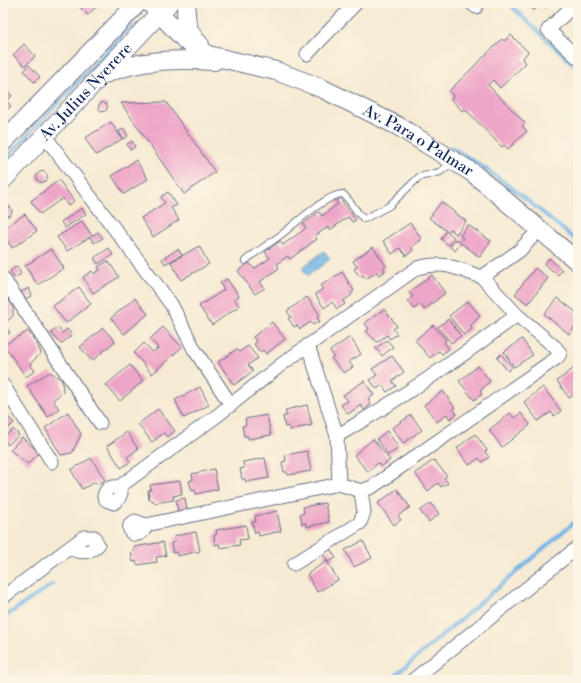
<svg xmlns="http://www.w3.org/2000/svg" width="581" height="683" font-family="'Libre Bodoni',serif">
  <rect width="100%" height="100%" fill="#fcf5e5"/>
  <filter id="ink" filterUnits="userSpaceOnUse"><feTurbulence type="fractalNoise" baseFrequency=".025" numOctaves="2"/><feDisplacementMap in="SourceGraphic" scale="8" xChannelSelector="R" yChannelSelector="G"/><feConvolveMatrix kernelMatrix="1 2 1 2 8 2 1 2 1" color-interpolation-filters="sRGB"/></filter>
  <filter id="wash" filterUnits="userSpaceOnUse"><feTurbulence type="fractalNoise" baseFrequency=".012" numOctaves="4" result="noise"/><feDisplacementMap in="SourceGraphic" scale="16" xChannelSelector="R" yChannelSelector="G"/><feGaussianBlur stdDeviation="0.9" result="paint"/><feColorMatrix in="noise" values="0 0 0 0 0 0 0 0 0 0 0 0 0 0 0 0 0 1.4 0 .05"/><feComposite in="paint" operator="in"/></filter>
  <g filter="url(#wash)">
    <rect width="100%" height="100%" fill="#f6ead2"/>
    <path fill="#71b6e7" stroke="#4672a2" d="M324,251L330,259L308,276L302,268Z"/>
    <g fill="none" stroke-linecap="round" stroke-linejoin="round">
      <g stroke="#71b6e7" stroke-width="3.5">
        <path d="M508,3L578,69"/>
        <path d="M451,147C497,173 537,208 578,242"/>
        <path d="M3,161L133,24"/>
        <path d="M3,618L53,584"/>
        <path d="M390,680L578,519"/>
      </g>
    </g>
    <g id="blocks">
      <g fill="#eea6c8">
        <path d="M76,3H100L88,15Z"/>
        <path d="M529,3H539L534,10L528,5Z"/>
        <path d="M539,3H550L546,8Z"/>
        <path d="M511,35L528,52L522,59L526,63L500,88L493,80L488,85L525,123L522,126L527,131L508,149L504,145L502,147L465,109L462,111L451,99L453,96L449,91L502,39L504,41Z"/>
        <path d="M24,44L35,56L25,66L13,55Z"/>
        <path d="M29,65L40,77L34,82L24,71Z"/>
        <path d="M3,87L12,96L6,101L11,106L3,113Z"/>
        <path d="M166,102L215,172L184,194L121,103Z"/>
        <circle cx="103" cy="107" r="4.5"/>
        <path d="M111,122L122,139L96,155L85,138Z"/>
        <path d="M124,129L128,136L123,139L119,131Z"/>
        <path d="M132,141L135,147L130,150L127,144Z"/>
        <path d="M136,160L148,179L124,194L112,176Z"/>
        <circle cx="42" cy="177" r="5.5"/>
        <path d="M59,180L74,201L68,206L63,198L40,214L31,201Z"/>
        <path d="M168,192L177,205L171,208L179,220L153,237L141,218L165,203L161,197Z"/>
        <path d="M340,198L356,220L352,222L348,217L330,230L328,227L315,236L317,239L290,259L288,256L277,264L279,268L260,282L265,288L255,294L238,271L249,263L254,269L270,258L265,252L280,241L283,245L306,228L303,224L319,212L322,216L338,204L336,201Z"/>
        <path d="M441,202L466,221L456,234L450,229L448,232L429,218Z"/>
        <circle cx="7" cy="211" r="5"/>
        <path d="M82,208L86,214L65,228L61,222Z"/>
        <path d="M25,214L37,231L12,248L3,234V229Z"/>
        <path d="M82,221L92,236L98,232L103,238L94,243L90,237L67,251L57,237Z"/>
        <path d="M410,223L421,238L420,241L411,247L413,250L406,256L400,248L392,254L383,241Z"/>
        <path d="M468,225L491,241L480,257L461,243L455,251L450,247L455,239L460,242L463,238L460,236Z"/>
        <path d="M446,231L454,237L449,245L441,239Z"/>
        <path d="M199,246L209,264L181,280L171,262Z"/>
        <path d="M373,247L386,266L383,268L385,271L379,275L377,272L366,279L363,275L360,277L354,269L357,267L353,261Z"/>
        <path d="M109,248L113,255L98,264L94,258Z"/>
        <path d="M51,249L64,268L38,285L25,266Z"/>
        <path d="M178,249L182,255L165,264L162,259Z"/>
        <path d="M549,258L562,270L558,275L544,264Z"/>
        <path d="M108,261L119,277L93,293L83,277L92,271L94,274L100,270L98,267Z"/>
        <path d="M17,266L21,274L14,278L10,271Z"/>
        <path d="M535,268L548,278L528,304L515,294Z"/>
        <path d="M342,272L354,291L351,293L352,295L343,301L345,304L337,309L332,302L324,308L315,294L323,289L320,286Z"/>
        <path d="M432,275L445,293L424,310L420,304L414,309L408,300L413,297L409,292Z"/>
        <path d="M227,279L239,296L234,299L239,306L212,325L199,306L224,290L220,283Z"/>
        <path d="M79,287L91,304L66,323L53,306Z"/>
        <path d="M29,288L32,296L24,299L21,292Z"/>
        <path d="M3,296L13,304V316L4,324L10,333L3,337Z"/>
        <path d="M307,297L320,315L317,318L320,321L313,325L311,322L300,329L297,325L294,327L288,318L291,317L287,311Z"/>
        <path d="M135,298L148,314L124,334L111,318Z"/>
        <path d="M558,298L578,314V323L569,334L544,314Z"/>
        <path d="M468,301L480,316L470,326L472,329L464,335L449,316Z"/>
        <path d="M384,309L397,326L393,329L397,334L390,339L387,335L377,342L366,331L369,329L365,323Z"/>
        <path d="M448,319L461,336L451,343L438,327Z"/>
        <path d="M272,322L285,339L266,354L263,350L260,352L254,344L257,342L253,337Z"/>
        <path d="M433,325L446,340L444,342L449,349L442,354L439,351L430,358L415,340Z"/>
        <path d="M58,327L62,333L67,329L72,335L61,344L51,333Z"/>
        <path d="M163,327L182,347L152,374L134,353L144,343L153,352L158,348L150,339Z"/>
        <path d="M103,328L115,341L92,361L80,347Z"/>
        <path d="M28,331L38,346L41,353L30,364L35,371L26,377L4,345Z"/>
        <path d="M350,337L361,354L349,362L353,367L344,373L331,358L334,356L330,351Z"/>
        <path d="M522,339L533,355L514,367L504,352Z"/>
        <path d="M387,340L393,347L382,356L376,348Z"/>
        <path d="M248,346L258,358L248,365L253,371L234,385L218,362L237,349L239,352Z"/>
        <path d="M501,354L512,367L508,371L497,358Z"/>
        <path d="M392,356L404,372L392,381L396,386L387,392L382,385L377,389L370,380L377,375L372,369Z"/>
        <path d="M130,365L143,381L120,401L106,385Z"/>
        <path d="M578,365V392L569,398L557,381Z"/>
        <path d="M478,366L490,381L480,391L482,394L474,400L459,381Z"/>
        <path d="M50,372L62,380L63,392L53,400L59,409L48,417L27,386Z"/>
        <path d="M364,381L374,395L368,399L371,404L364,410L361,405L348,414L341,405L348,401L343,395Z"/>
        <path d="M200,387L209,405L184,418L175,400Z"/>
        <path d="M543,387L561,411L554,416L551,412L538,421L524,402Z"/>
        <path d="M443,391L455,408L453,409L457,414L450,419L447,414L437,422L424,405Z"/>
        <path d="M307,405L312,425L289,430L288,426L285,427L283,416H287L285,410Z"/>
        <path d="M158,409L175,431L167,437L164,433L152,442L138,424Z"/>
        <path d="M3,412L14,423L3,433Z"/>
        <path d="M68,412L81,434L72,453L61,455L45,428Z"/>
        <path d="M510,413L514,418L521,413L530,425L502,447L489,430Z"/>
        <path d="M267,415L271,435L248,439V436H244L242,426L246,425L245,419Z"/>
        <path d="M411,415L422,430L403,443L392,428Z"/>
        <path d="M13,429L19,435L8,445L3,438Z"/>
        <path d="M387,431L399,448L388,455L377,439Z"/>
        <path d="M127,432L138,449L127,457L130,462L121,468L107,446Z"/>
        <path d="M475,434L487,450L485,452L489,457L482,462L479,458L469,465L457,448Z"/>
        <path d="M22,437L39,453L28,464L10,450Z"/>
        <path d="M373,439L390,460L381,467L378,463L368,472L354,455Z"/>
        <path d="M307,451L311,471L288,475L287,472H284L282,462L286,461L285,455Z"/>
        <path d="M91,458L105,480L97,484L95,482L82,489L71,470Z"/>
        <path d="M265,458L269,478L246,482L245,479H242L240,469L244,468L243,462Z"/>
        <path d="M434,460L447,476L444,478L448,483L441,487L438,483L428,491L415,473Z"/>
        <path d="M214,469L218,489L196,494L195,490L192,491L189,481L193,480L192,474Z"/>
        <path d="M180,481L182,494L173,496L174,500L154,503L153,500H149L148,490H151L150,485Z"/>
        <path d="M397,489L410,507L398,516L401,520L394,525L378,503Z"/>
        <path d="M185,498L187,511L178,512L176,500Z"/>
        <path d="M325,503L329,522L306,527V523L302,524L300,514L304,513L303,507Z"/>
        <path d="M431,503L439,514L429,522L420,511Z"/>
        <path d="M277,511L281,531L259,536L258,532L255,533L252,522H256L255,516Z"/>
        <path d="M246,525L248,539L239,540L240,545L220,548L219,544L215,545L214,535L217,534L216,530Z"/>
        <path d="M196,532L200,551L177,556V552L173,553L171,543L175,542L174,536Z"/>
        <path d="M363,541L372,558L354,567L345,550Z"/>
        <path d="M163,542L166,556L156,557L157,562L137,565L136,561L133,562L131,552L134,551V547Z"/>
        <path d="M330,549L336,558L328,562L323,554Z"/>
        <path d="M327,561L338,580L317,592L307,574Z"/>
      </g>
    </g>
  </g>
  <g filter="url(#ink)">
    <use href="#blocks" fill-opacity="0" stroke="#687087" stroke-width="1"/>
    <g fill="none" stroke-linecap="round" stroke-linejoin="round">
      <defs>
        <path id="service" d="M245,261C258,250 274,241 287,230C299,220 328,194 343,194C351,201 358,215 364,219L389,206L419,177L440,172L453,162"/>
        <g id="minor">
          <path d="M471,3L476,7"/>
          <path d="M576,3L548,30L578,58"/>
          <path d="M307,54L356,3"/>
          <path d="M44,135L171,304L194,349L231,405"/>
          <path d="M3,278L100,423"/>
          <path d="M3,385L52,462"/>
          <path d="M337,436C400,399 459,359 517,315L482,277"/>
          <path d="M339,484L361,491L372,487L558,357L560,353L555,347L517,315"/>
          <path d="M119,487C111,486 106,488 104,496L106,500L114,503L119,498L121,493L119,487L218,415L282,364L417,268C444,260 457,269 482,277L519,251L540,229"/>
          <path d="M146,525C144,537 127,538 130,525L135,521L146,525L339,484L337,436L308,345"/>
          <path d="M294,564L360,523L364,512L361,491"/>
          <path d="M3,597L84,537H94L98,545C89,554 80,553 69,548"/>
          <path d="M413,680L578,547"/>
        </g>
        <g id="secondary">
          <path id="s1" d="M150,3L186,41L208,55L276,71L321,88L398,126L473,173L578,262"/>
          <path d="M187,3C184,19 188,34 200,45"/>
          <path d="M105,74C140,59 177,59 214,61"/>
          <path d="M3,142L138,3"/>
          <path id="s2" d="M3,180L169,3"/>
        </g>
      </defs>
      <use href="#service" stroke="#687087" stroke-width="8"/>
      <use href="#minor" stroke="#687087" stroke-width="15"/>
      <use href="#secondary" stroke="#687087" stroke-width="20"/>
      <use href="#service" stroke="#fff" stroke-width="6"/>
      <use href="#minor" stroke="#fff" stroke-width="13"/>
      <use href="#secondary" stroke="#fff" stroke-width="18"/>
    </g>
  </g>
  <g text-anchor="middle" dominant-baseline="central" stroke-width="3" stroke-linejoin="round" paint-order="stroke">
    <g font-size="16" fill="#1b2f5e" stroke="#fcf5e5">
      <text stroke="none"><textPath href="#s2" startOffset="121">Av. Julius Nyerere</textPath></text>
      <text stroke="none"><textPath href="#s1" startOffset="307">Av. Para o Palmar</textPath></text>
    </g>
  </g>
  <rect width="581" height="683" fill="none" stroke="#fcf5e5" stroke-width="16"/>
</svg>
